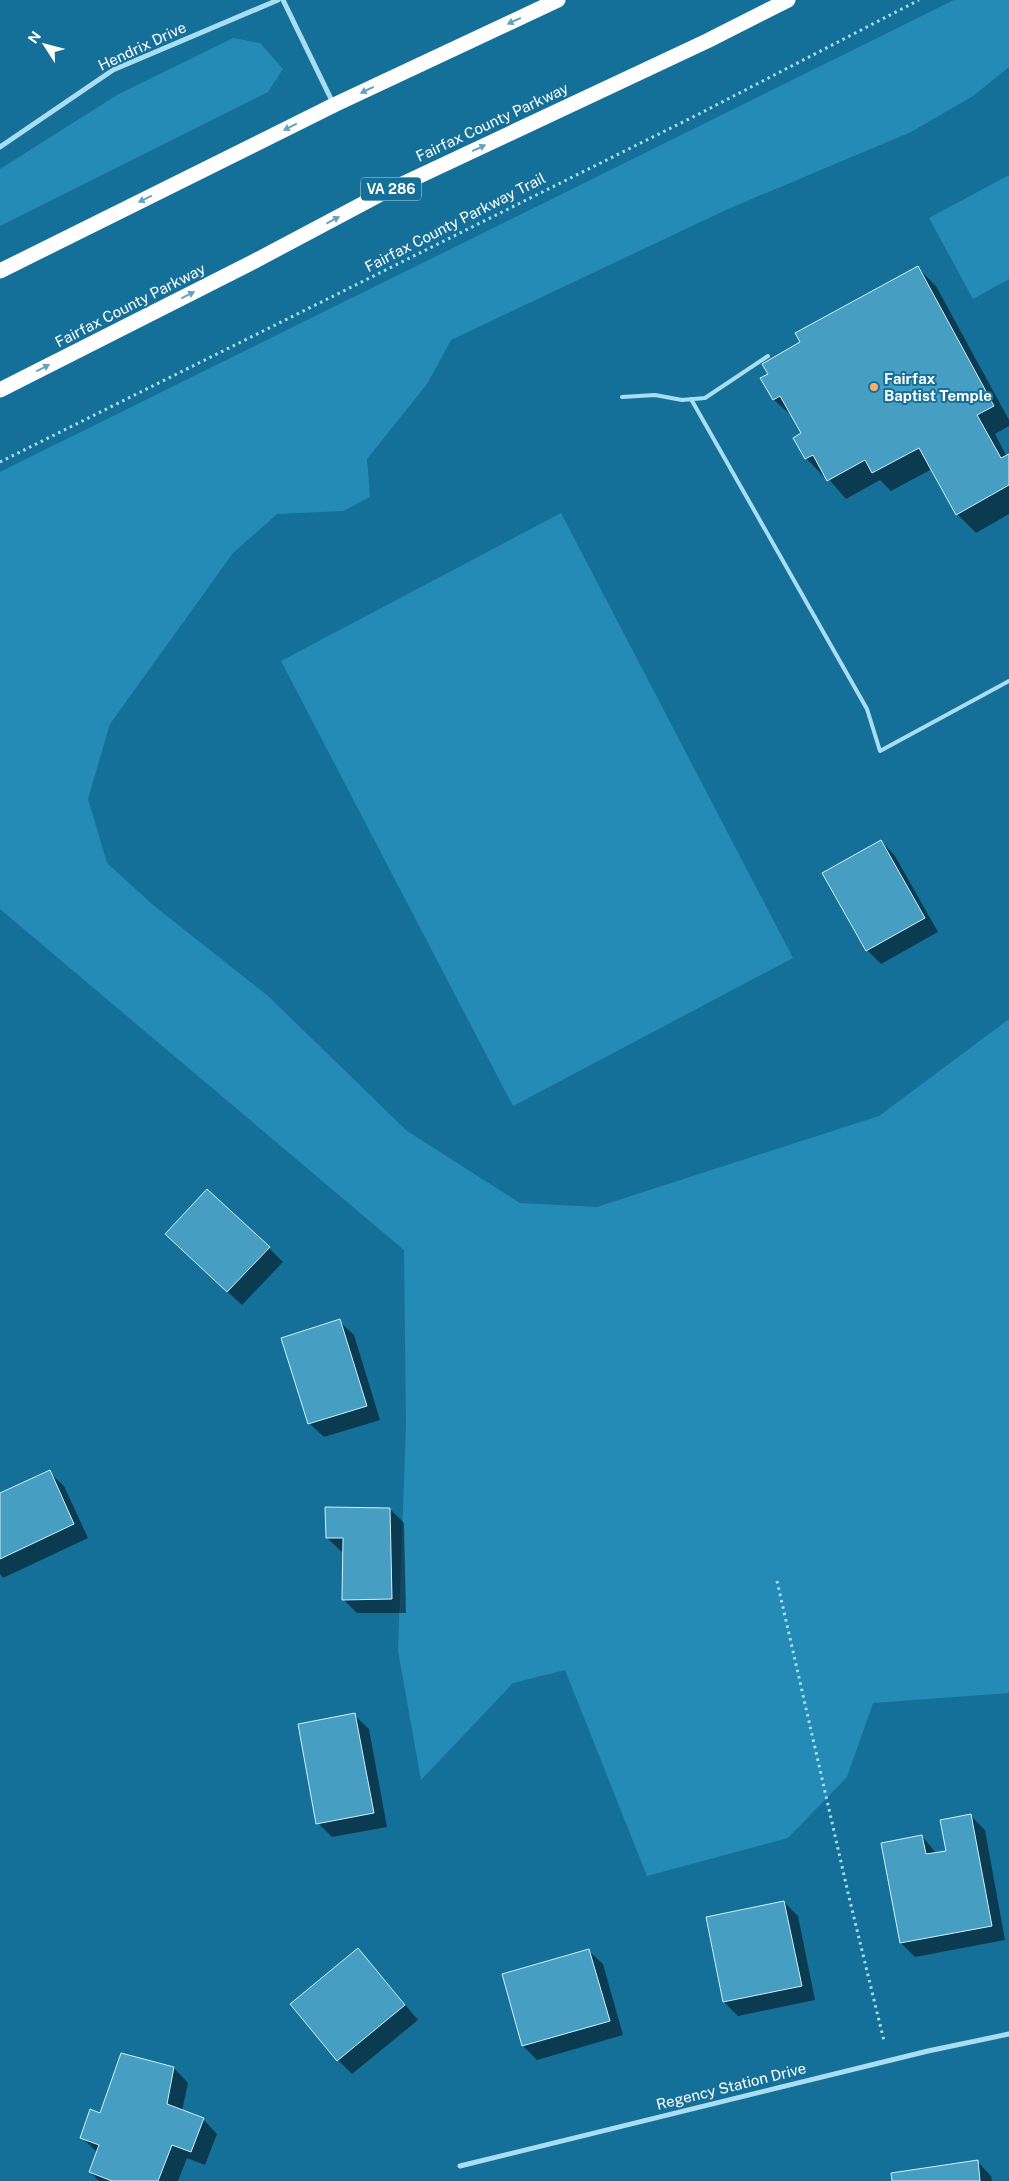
<svg xmlns="http://www.w3.org/2000/svg" width="1009" height="2181" font-family="'Public Sans',sans-serif">
  <rect width="100%" height="100%" fill="#157099"/>
  <g fill="#248bb6">
    <path d="M954,0H1009V67L973,96L911,132L728,209L451,340L427,384L367,459L370,497L343,511L277,514L233,553L110,724L88,799L107,863L153,905L268,996L407,1131L520,1203L597,1207L879,1116L1009,1019V1693L873,1703L847,1777L788,1838L647,1876L565,1670L513,1683L421,1780L398,1651L406,1424L404,1250L0,909V472Z"/>
    <path d="M233,38L260,43L283,69L268,92L0,226V169L117,95Z"/>
    <path d="M1009,175V279L973,299L929,218Z"/>
    <path d="M561,513L793,958L513,1106L281,661Z"/>
  </g>
  <g fill="#0007">
    <path d="M918,268L936,286L1009,420V426L995,434L1007,457L1009,456V514L976,533L957,514L932,469L891,491L880,480L846,499L826,476L824,477L806,458L803,434L793,417L774,400L762,378L769,374L802,343Z"/>
    <path d="M881,841L895,856L938,932L881,964L867,950Z"/>
    <path d="M269,1248L283,1262L242,1305L181,1249Z"/>
    <path d="M339,1321L354,1335L380,1420L324,1437L309,1423Z"/>
    <path d="M49,1472L64,1486L88,1538L3,1578L0,1574V1495Z"/>
    <path d="M390,1509L404,1523L406,1613H357L343,1599L344,1552H342L327,1538Z"/>
    <path d="M354,1715L369,1729L387,1827L332,1837L318,1823Z"/>
    <path d="M971,1816L985,1830L1005,1940L915,1957L901,1943L922,1836L937,1854L947,1852Z"/>
    <path d="M784,1902L798,1916L815,2000L738,2016L724,2002Z"/>
    <path d="M358,1949L418,2020L352,2074L338,2060Z"/>
    <path d="M588,1950L603,1964L623,2035L537,2060L523,2046Z"/>
    <path d="M174,2068L188,2083L182,2111L203,2119L217,2134L205,2165L187,2158L178,2181H99L90,2172L98,2153L81,2137L101,2114Z"/>
    <path d="M977,2161L991,2176L992,2181H894Z"/>
  </g>
  <g fill="#469ec3" stroke="#d1f0fd">
    <path d="M918,266L994,406L977,415L1001,458L1009,454V485L956,515L919,448L872,473L865,460L827,481L813,455L805,459L793,438L801,433L780,396L773,400L760,378L768,374L762,364L800,342L795,333Z"/>
    <path d="M881,840L925,918L866,951L822,873Z"/>
    <path d="M207,1189L270,1247L227,1292L165,1234Z"/>
    <path d="M340,1319L367,1406L308,1424L281,1338Z"/>
    <path d="M50,1470L74,1524L0,1559V1493Z"/>
    <path d="M325,1507L390,1508L392,1599L342,1600L343,1538H326Z"/>
    <path d="M355,1713L374,1813L316,1824L298,1724Z"/>
    <path d="M971,1814L992,1926L900,1943L881,1843L922,1835L926,1854L946,1851L940,1820Z"/>
    <path d="M784,1901L802,1986L723,2002L706,1917Z"/>
    <path d="M358,1948L405,2005L337,2061L290,2004Z"/>
    <path d="M589,1949L610,2021L522,2046L502,1974Z"/>
    <path d="M121,2053L174,2067L167,2104L204,2118L191,2152L172,2145L158,2181H112L89,2172L99,2145L80,2138L90,2109L100,2113Z"/>
    <path d="M978,2160L980,2181H892L891,2173Z"/>
  </g>
  <g fill="none" stroke-linecap="round" stroke-linejoin="round">
    <g stroke="#a9ddf2" stroke-width="3" stroke-dasharray="2.5 4" stroke-linecap="butt">
      <path d="M0,462L699,114L919,0"/>
      <path d="M777,1581L849,1897L884,2041"/>
    </g>
    <g stroke="#a9ddf2" stroke-width="4">
      <path d="M622,397L655,395L682,400L705,398L768,356"/>
      <path d="M691,399L867,709L880,751L1009,681"/>
    </g>
    <g stroke="#a9ddf2" stroke-width="5">
      <path d="M283,0L333,103"/>
      <path d="M0,147L113,70L278,0"/>
      <path d="M460,2166L928,2051L1009,2034"/>
    </g>
    <g stroke="#fff" stroke-width="15">
      <path d="M0,271L334,105L558,0"/>
      <path d="M0,390L251,263L381,194L707,41L788,0"/>
    </g>
  </g>
  <defs><path id="oneway-solid" d="M-6-.8H1V-3.2L6.5 0L1 3.2V.8H-6Z" transform="scale(1.25)"/></defs>
  <g fill="#67a2bd">
    <use href="#oneway-solid" transform="translate(514 21) rotate(155)"/>
    <use href="#oneway-solid" transform="translate(367 90) rotate(155)"/>
    <use href="#oneway-solid" transform="translate(290 127) rotate(154)"/>
    <use href="#oneway-solid" transform="translate(479 148) rotate(-25)"/>
    <use href="#oneway-solid" transform="translate(145 199) rotate(154)"/>
    <use href="#oneway-solid" transform="translate(333 220) rotate(-28)"/>
    <use href="#oneway-solid" transform="translate(188 295) rotate(-27)"/>
    <use href="#oneway-solid" transform="translate(43 368) rotate(-27)"/>
  </g>
  <circle fill="#ffae6a" stroke="#157099" stroke-width="2" cx="874" cy="387" r="5"/>
  <g text-anchor="middle" dominant-baseline="central" stroke-width="4" stroke-linejoin="round" paint-order="stroke">
    <rect fill="#157099" stroke="#b9d4e0" stroke-width="1" x="361" y="177.5" width="60" height="23" rx="4"/>
    <g font-size="14" font-weight="bold" fill="#fff">
      <text x="391" y="189">VA 286</text>
    </g>
    <g font-size="15" fill="#fff" stroke="#157099">
      <text transform="translate(142 46) rotate(-25)">Hendrix Drive</text>
      <text transform="translate(492 122) rotate(-25)">Fairfax County Parkway</text>
      <text transform="translate(455 222) rotate(-27)">Fairfax County Parkway Trail</text>
      <text transform="translate(130 305) rotate(-27)">Fairfax County Parkway</text>
      <text transform="translate(731 2086) rotate(-14)">Regency Station Drive</text>
    </g>
    <g font-size="15" font-weight="bold" fill="#fff" stroke="#157099" text-anchor="start">
      <text x="884" y="378">Fairfax<tspan x="884" dy="17">Baptist Temple</tspan></text>
    </g>
  </g>
  <g transform="translate(45 45) rotate(306)" stroke="#157099" stroke-width="4" paint-order="stroke">
  <path d="M0-4L9 19L0 12L-9 19Z" fill="#ffffff"/>
  <text y="-8" font-size="14" font-weight="bold" text-anchor="middle" fill="#ffffff">N</text>
  </g>
</svg>
